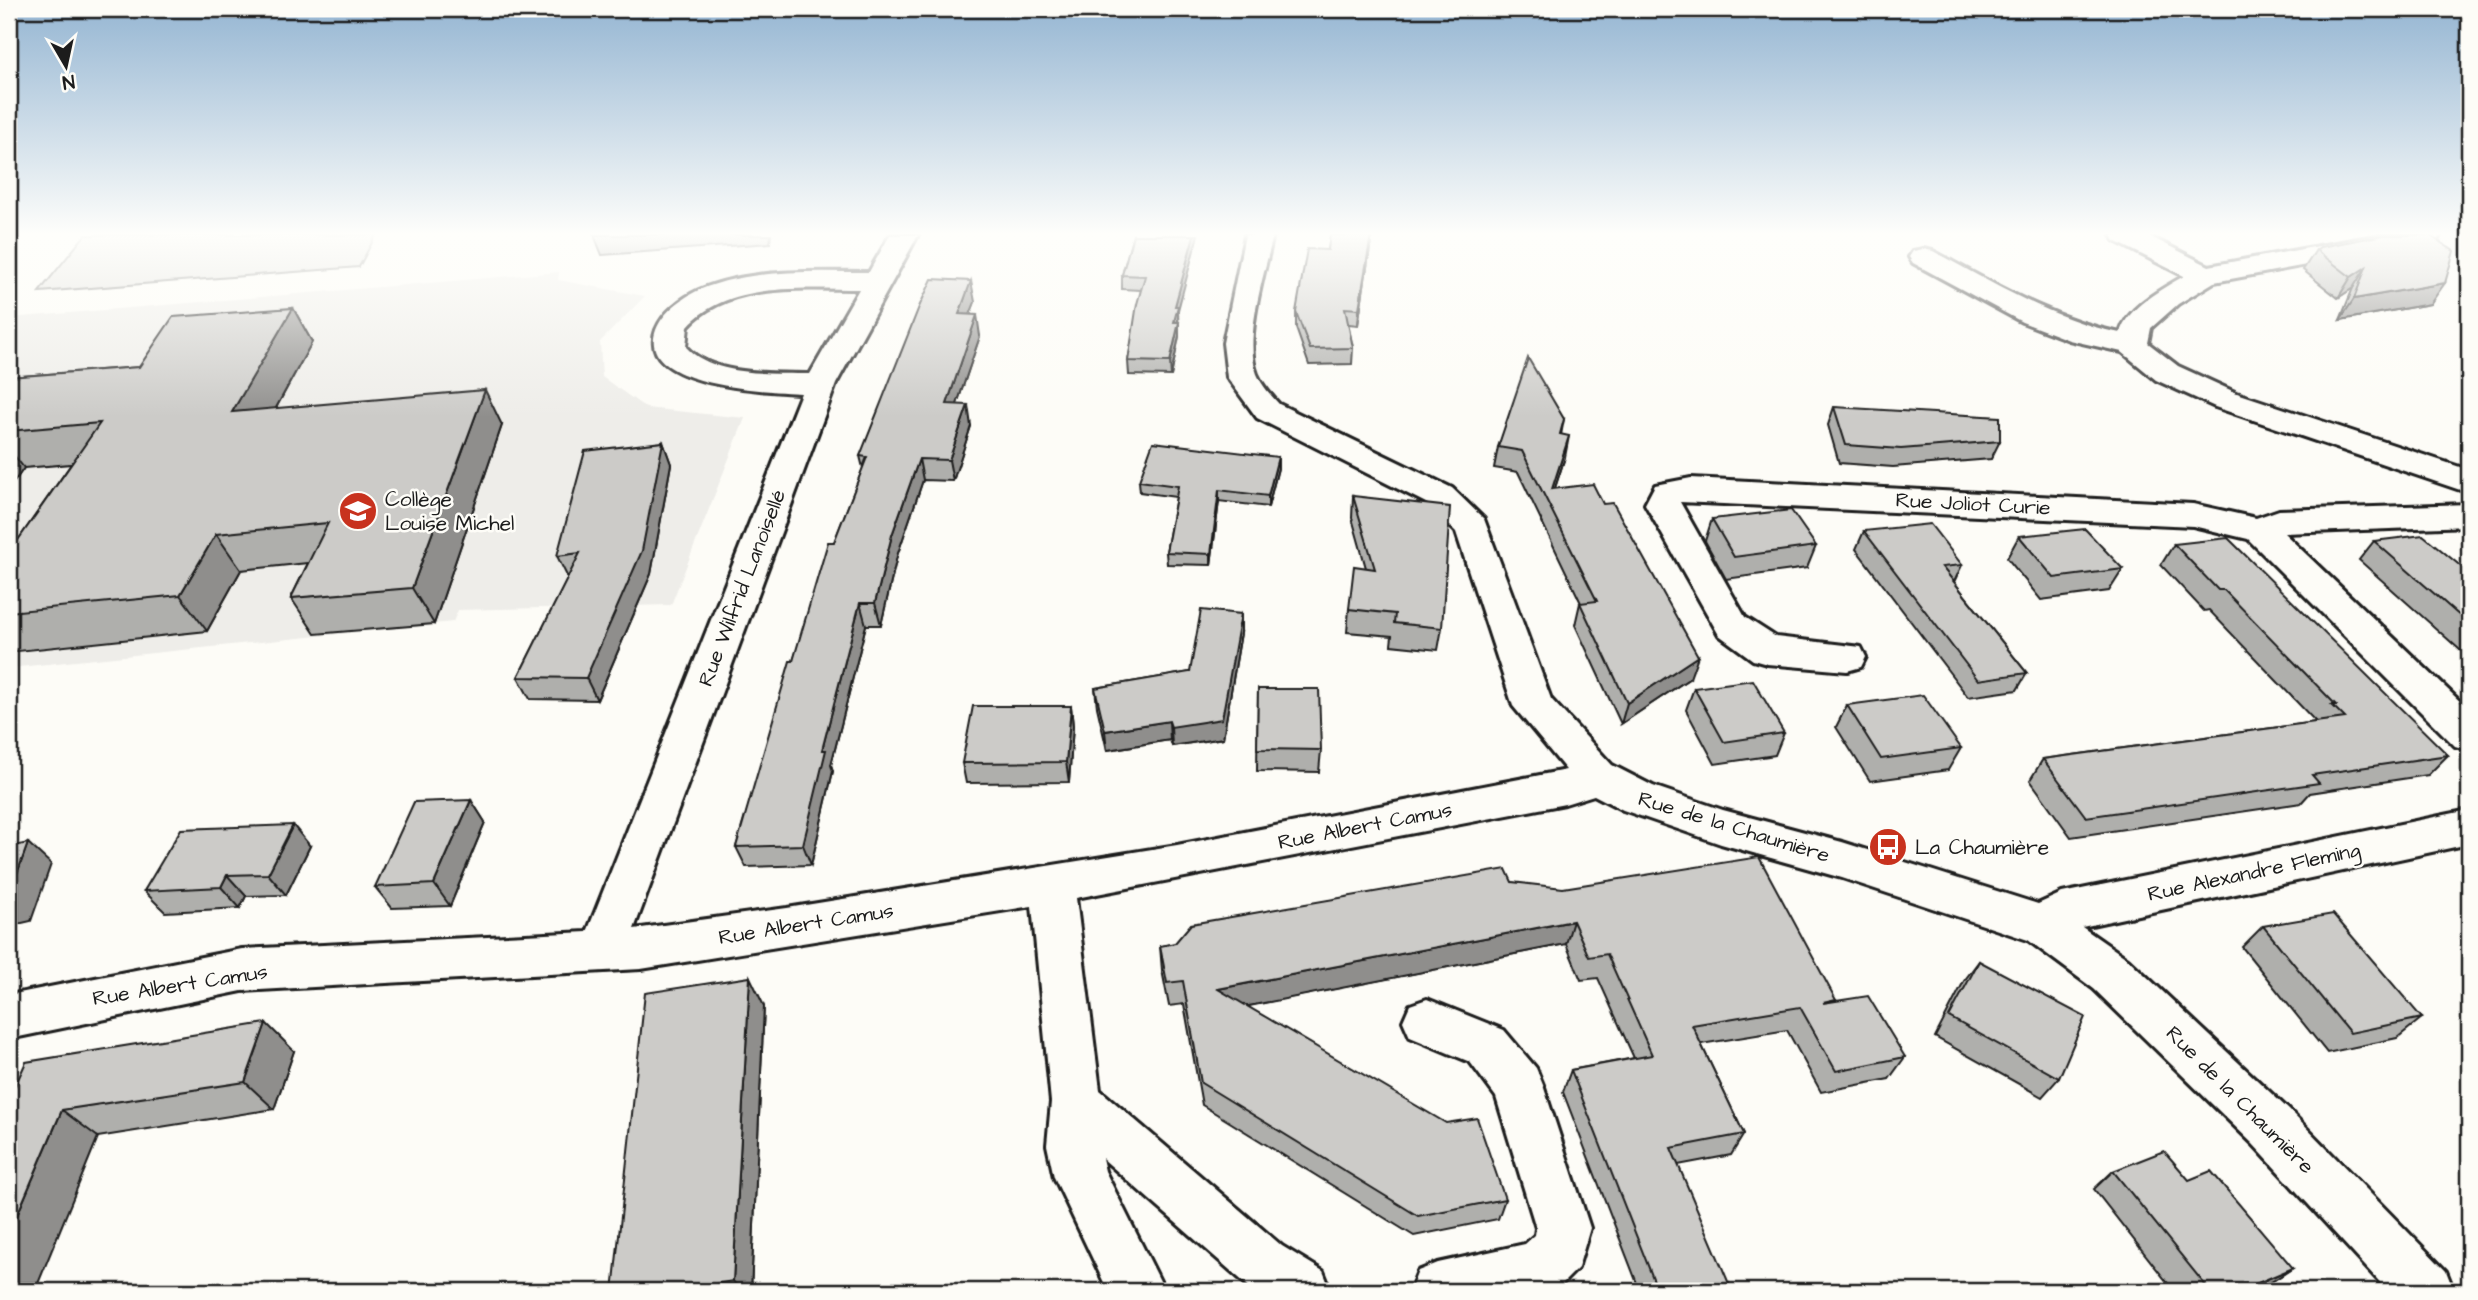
<svg xmlns="http://www.w3.org/2000/svg" width="2478" height="1300" font-family="'Architects Daughter',sans-serif">
  <rect width="100%" height="100%" fill="#fdfcf7"/>
  <filter id="ink" filterUnits="userSpaceOnUse"><feTurbulence type="fractalNoise" baseFrequency=".0143" numOctaves="2"/><feDisplacementMap in="SourceGraphic" scale="14" xChannelSelector="R" yChannelSelector="G"/><feConvolveMatrix kernelMatrix="1 2 1 2 8 2 1 2 1" color-interpolation-filters="sRGB"/></filter>
  <g filter="url(#ink)">
    <path fill="#eeede9" d="M559,272L558,280L645,296L600,342L602,377L646,408L745,418L671,605L458,610L453,622L9,668V318Z"/>
    <path fill="#e0dfdb" stroke="#7e7e7c" stroke-width="2" d="M85,235H376L359,267L39,292Z"/>
    <g fill="none" stroke-linecap="round" stroke-linejoin="round">
      <defs>
        <g id="minor">
          <path d="M890,235H918L836,384L634,929L787,908L1177,845L1566,770L1513,706L1456,532L1428,504L1257,418L1227,377L1223,343L1245,235H1273C1265,272 1243,339 1257,374C1262,386 1271,395 1279,404L1452,488L1484,519L1551,699L1612,765L1653,786L1723,810L1842,842L2038,904L2062,893L2469,810V844L2082,927L2128,959L2289,1110L2446,1271L2454,1291H2388L2253,1144L2094,989L2028,940L1842,878L1721,844L1623,810L1594,795L1565,804L1076,898L1100,1090L1282,1246L1323,1271L1331,1291H1254L1102,1158L1105,1171L1165,1291H1108L1054,1177L1047,1145L1051,1102L1032,906L641,969L242,991L9,1039V995L242,949L587,932L801,393C769,391 635,387 656,330C663,312 682,298 699,290C752,268 813,272 869,272ZM859,289L810,374C772,373 714,377 686,347L688,326C728,281 804,289 859,289Z"/>
          <path d="M2112,235H2147L2209,266L2379,235H2440L2437,241L2427,243L2214,282L2178,304L2151,328L2148,343L2178,366L2237,393L2469,470V493L2215,407L2156,380L2122,352L2069,340L2022,322L1913,263L1909,257L1913,251L1923,249L1933,251C1994,284 2052,319 2120,333C2127,307 2162,289 2184,276L2115,241Z"/>
          <path d="M1691,478L2193,504L2256,518L2279,510L2469,504V526L2284,533L2469,710V750L2455,746L2248,539L2193,526L1680,502L1745,617L1776,637L1861,647L1866,657L1861,667L1847,671L1767,664L1753,660L1719,635L1645,504L1655,485Z"/>
          <path d="M1427,999L1504,1030L1536,1068L1543,1085L1590,1228L1578,1268L1559,1287L1550,1291H1410L1418,1271L1438,1263L1525,1244L1535,1235L1536,1228L1496,1097L1470,1062L1410,1037L1403,1021L1410,1005Z"/>
        </g>
      </defs>
      <use href="#minor" stroke="#1c1c1c" stroke-width="6"/>
      <use href="#minor" fill="#fdfcf7" fill-rule="evenodd"/>
    </g>
    <g fill="#afafac" stroke="#1c1c1c" stroke-width="2">
      <path d="M594,235H771L770,243L602,255Z"/>
      <path d="M1133,235L1178,310L1179,336L1171,376L1129,375L1128,361L1141,290L1122,289V275Z"/>
      <path d="M1330,235H1372L1358,325L1348,324L1353,348L1352,364L1309,365L1296,328V312L1328,250Z"/>
      <path d="M2384,235L2430,304L2340,320L2353,288L2338,298L2303,270L2316,250Z"/>
      <path d="M975,302L970,315L980,336L957,404L971,426L953,481L923,480L897,556L881,625H866L831,765L833,771L811,865L746,867L736,847L793,661L834,542L863,468L860,456Z"/>
      <path d="M293,308L312,342L276,408L502,425L434,624L315,634L291,598L308,563L241,570L207,631L9,652V553L71,464L24,468L9,489V377L139,367Z"/>
      <path d="M1834,407L2000,441L1991,459L1893,467L1839,463L1828,425Z"/>
      <path d="M1564,419L1561,435L1565,457L1555,488L1690,678L1621,724L1575,625L1580,603H1581L1518,472L1494,468L1498,447Z"/>
      <path d="M663,442L671,464L651,574L597,700L530,699L518,677L568,578L557,556Z"/>
      <path d="M1278,457V468L1268,507L1219,501L1211,565L1167,564L1166,552L1176,497L1140,492L1139,481Z"/>
      <path d="M1353,496L1442,628L1438,650L1391,645L1392,636L1347,632L1349,609L1366,568L1352,518Z"/>
      <path d="M1712,519L1816,546L1807,568L1726,579L1705,541Z"/>
      <path d="M1864,531L1962,565L1954,582L2027,673L2017,690L1968,697L1856,549Z"/>
      <path d="M2019,536L2123,569L2109,591L2041,600L2007,558Z"/>
      <path d="M2374,541L2469,573V658L2359,560Z"/>
      <path d="M2174,544L2448,755L2428,775L2310,793L2301,803L2071,837L2030,780L2043,759L2316,722L2209,610L2204,611L2161,565Z"/>
      <path d="M1241,633L1223,738L1172,746L1170,740L1107,750L1097,707L1095,688L1190,672Z"/>
      <path d="M1694,688L1784,733L1775,755L1715,764L1686,710Z"/>
      <path d="M1258,689L1321,750L1319,772L1257,771Z"/>
      <path d="M1847,705L1961,748L1948,770L1870,781L1836,727Z"/>
      <path d="M1071,706L1073,726L1069,782L966,783L962,763Z"/>
      <path d="M471,800L485,822L450,906L392,908L375,887Z"/>
      <path d="M310,846L286,895L246,896L240,908L165,912L144,891Z"/>
      <path d="M1512,882L1836,1000L1905,1057L1889,1079L1821,1092L1787,1030L1701,1044L1744,1134L1731,1155L1678,1165L1726,1291H1640L1563,1092L1571,1070L1634,1058L1598,978L1581,980L1566,944L1247,1006L1505,1199L1498,1219L1414,1236L1202,1105L1184,1004L1169,1006L1162,970L1160,946Z"/>
      <path d="M2263,926L2422,1018L2397,1038L2327,1053L2242,947Z"/>
      <path d="M1979,961L2059,1078L2042,1097L1935,1037L1964,981Z"/>
      <path d="M764,1006L751,1291H613Z"/>
      <path d="M294,1051L274,1109L98,1137L9,1099Z"/>
      <path d="M2113,1171L2189,1180L2293,1268L2268,1284L2253,1291H2174L2094,1189Z"/>
    </g>
    <g fill="#8f8e8c" stroke="#1c1c1c" stroke-width="2">
      <path d="M1194,235H1198L1178,310V320L1175,336V306Z"/>
      <path d="M1371,235H1372L1358,325L1359,309Z"/>
      <path d="M2366,267L2353,288L2338,298L2351,277Z"/>
      <path d="M971,281L975,302L962,335L959,314Z"/>
      <path d="M2445,283L2430,304L2340,320L2354,299Z"/>
      <path d="M293,308L312,342L254,448L232,412Z"/>
      <path d="M977,315L980,336L950,425L947,404Z"/>
      <path d="M1179,322V336L1171,376L1170,362Z"/>
      <path d="M485,390L502,425L434,624L412,588Z"/>
      <path d="M968,405L971,426L953,481L949,460Z"/>
      <path d="M1569,436L1565,457L1549,506L1552,489Z"/>
      <path d="M663,442L671,464L651,574L597,700L586,678Z"/>
      <path d="M9,449L24,468L9,489Z"/>
      <path d="M1278,457V468L1268,507V496Z"/>
      <path d="M919,459L923,480L897,556L881,625L875,603L892,535Z"/>
      <path d="M1219,490V501L1211,565V554Z"/>
      <path d="M216,534L241,570L207,631L180,595Z"/>
      <path d="M860,603L866,625L831,765L833,771L811,865L803,845L822,750Z"/>
      <path d="M1241,614V633L1223,738L1172,746L1171,727Z"/>
      <path d="M1698,656L1690,678L1621,724L1627,703Z"/>
      <path d="M1071,706L1073,726L1069,782L1066,762Z"/>
      <path d="M1169,721L1170,740L1107,750L1105,731Z"/>
      <path d="M471,800L485,822L450,906L434,884Z"/>
      <path d="M293,825L310,846L286,895L268,874Z"/>
      <path d="M28,843L51,864L31,921L9,926V896Z"/>
      <path d="M227,875L246,896L240,908L221,887Z"/>
      <path d="M1573,921L1566,944L1218,1012V989Z"/>
      <path d="M750,977L764,1006L751,1291H741L733,1281Z"/>
      <path d="M266,1023L294,1051L274,1109L245,1082Z"/>
      <path d="M62,1110L98,1137L35,1291H9V1234Z"/>
      <path d="M2293,1268L2268,1284L2253,1291H2239Z"/>
      <path d="M1730,1286L1726,1291H1706Z"/>
    </g>
    <g fill="#cccbc8" stroke="#1c1c1c" stroke-width="2">
      <path d="M1133,235H1194L1175,306H1178L1174,322H1179L1170,362L1128,361L1137,304L1145,276L1122,275Z"/>
      <path d="M1330,235H1371L1359,309L1345,308L1353,348L1310,349L1296,312L1307,249L1328,250Z"/>
      <path d="M2384,235H2429L2454,251L2445,283L2354,299L2366,267L2351,277L2316,250L2320,247Z"/>
      <path d="M932,279L971,281L959,314L977,315L947,404L968,405L949,460L919,459L892,535L875,603H860L822,750H826L803,845L736,847L790,661H793L828,542H834L867,457L860,456L919,307Z"/>
      <path d="M293,308L232,412L485,390L412,588L291,598L328,523L216,534L180,595L9,612V553L100,423L9,431V377L139,367L173,317Z"/>
      <path d="M1528,358L1564,419L1560,434L1569,436L1552,489L1593,484L1603,504L1613,503L1698,656L1627,703L1580,603L1597,601L1522,451L1498,447Z"/>
      <path d="M1834,407L2000,417V441L1901,449L1846,445Z"/>
      <path d="M663,442L642,551L586,678L518,677L580,553L557,556L585,451Z"/>
      <path d="M1153,442L1278,457L1268,496L1219,490L1211,554L1166,552L1178,486L1139,481Z"/>
      <path d="M1353,496L1450,507L1442,628L1394,623L1395,614L1349,609L1354,566L1375,569Z"/>
      <path d="M1791,510L1816,546L1734,557L1712,519Z"/>
      <path d="M1930,524L1962,565L1942,567L2027,673L1978,680L1864,531Z"/>
      <path d="M2085,529L2123,569L2054,578L2019,536Z"/>
      <path d="M2423,535L2469,573V624L2374,541Z"/>
      <path d="M2228,538L2448,755L2312,775L2319,783L2086,817L2043,759L2345,718L2332,705H2336L2224,590H2218L2174,544Z"/>
      <path d="M1201,610L1241,614L1222,719L1171,727L1169,721L1105,731L1095,688L1190,672Z"/>
      <path d="M1753,680L1784,733L1724,742L1694,688Z"/>
      <path d="M1258,689H1319L1321,750L1257,749Z"/>
      <path d="M1923,695L1961,748L1881,759L1847,705Z"/>
      <path d="M973,706H1071L1066,762L962,763Z"/>
      <path d="M471,800L434,884L375,887L414,802Z"/>
      <path d="M293,825L268,874L227,875L221,887L144,891L181,829Z"/>
      <path d="M28,843L9,896V847Z"/>
      <path d="M1759,857L1836,1000L1823,1003L1868,996L1905,1057L1836,1071L1800,1007L1692,1025L1744,1134L1671,1148L1730,1286L1706,1291H1658L1571,1070L1652,1055L1607,954L1589,957L1573,921L1218,989L1446,1123L1477,1118L1505,1199L1418,1216L1201,1083L1183,981L1167,983L1160,946L1175,943L1191,924L1506,869L1512,882L1563,888Z"/>
      <path d="M2333,914L2422,1018L2350,1033L2263,926Z"/>
      <path d="M1979,961L2085,1017L2059,1078L1949,1017Z"/>
      <path d="M750,977L733,1281L675,1291H613L645,993Z"/>
      <path d="M266,1023L245,1082L62,1110L9,1234V1099L26,1062Z"/>
      <path d="M2164,1151L2189,1180L2211,1171L2293,1268L2239,1291H2210L2113,1171Z"/>
    </g>
  </g>
  <linearGradient id="sky" x2="0" y2="1"><stop stop-color="#94b5d2"/><stop offset="0.56" stop-color="#fefefb"/><stop offset="1" stop-color="#fefefb" stop-opacity="0"/></linearGradient>
  <rect width="2478" height="417" fill="url(#sky)"/>
  <defs>
    <symbol id="school-disc" viewBox="-11 -11 22 22"><circle r="9.5" fill="#c8321e" stroke="#fdfcf7"/><path d="M0-5L7-2L0 1L-7-2ZM-4 1L0 2.5L4 1V4Q0 6-4 4Z" fill="#fff"/></symbol>
    <symbol id="bus-disc" viewBox="-11 -11 22 22"><circle r="9.5" fill="#c8321e" stroke="#fdfcf7"/><path d="M-5-6H5V4H4V6H2V4H-2V6H-4V4H-5ZM-3.5-4V0h7V-4ZM-3.5 1.2v1.5H-2V1.2ZM2 1.2v1.5H3.5V1.2Z" fill="#fff"/></symbol>
  </defs>
  <g fill-rule="evenodd">
    <use href="#school-disc" x="336" y="489" width="44" height="44"/>
    <use href="#bus-disc" x="1866" y="825" width="44" height="44"/>
  </g>
  <g text-anchor="middle" dominant-baseline="central" stroke-width="5" stroke-linejoin="round" paint-order="stroke">
    <g font-size="21" fill="#1c1c1c" stroke="#fdfcf7" text-anchor="start">
      <text x="385" y="499">Collège<tspan x="385" dy="24">Louise Michel</tspan></text>
      <text x="1915" y="847">La Chaumière</text>
    </g>
    <g font-size="21" fill="#1c1c1c" stroke="#fdfcf7">
      <text transform="translate(1973 504) rotate(3)">Rue Joliot Curie</text>
      <text transform="translate(742 588) rotate(-69)">Rue Wilfrid Lanoisellé</text>
      <text transform="translate(1365 826) rotate(-11)">Rue Albert Camus</text>
      <text transform="translate(1734 827) rotate(17)">Rue de la Chaumière</text>
      <text transform="translate(2254 872) rotate(-12)">Rue Alexandre Fleming</text>
      <text transform="translate(806 924) rotate(-9)">Rue Albert Camus</text>
      <text transform="translate(180 985) rotate(-9)">Rue Albert Camus</text>
      <text transform="translate(2240 1100) rotate(45)">Rue de la Chaumière</text>
    </g>
  </g>
  <rect width="2478" height="1300" fill="none" stroke="#fdfcf7" stroke-width="35"/>
  <rect x="18" y="18" width="2443" height="1265" fill="none" stroke="#1c1c1c" stroke-width="2.5" filter="url(#ink)"/>
  <g transform="translate(66 66) rotate(171)" stroke="#fdfcf7" stroke-width="5" paint-order="stroke">
  <path d="M0-5L12 26L0 18L-12 26Z" fill="#1c1c1c"/>
  <text y="-10" font-size="19" font-weight="bold" text-anchor="middle" fill="#1c1c1c">N</text>
  </g>
</svg>
